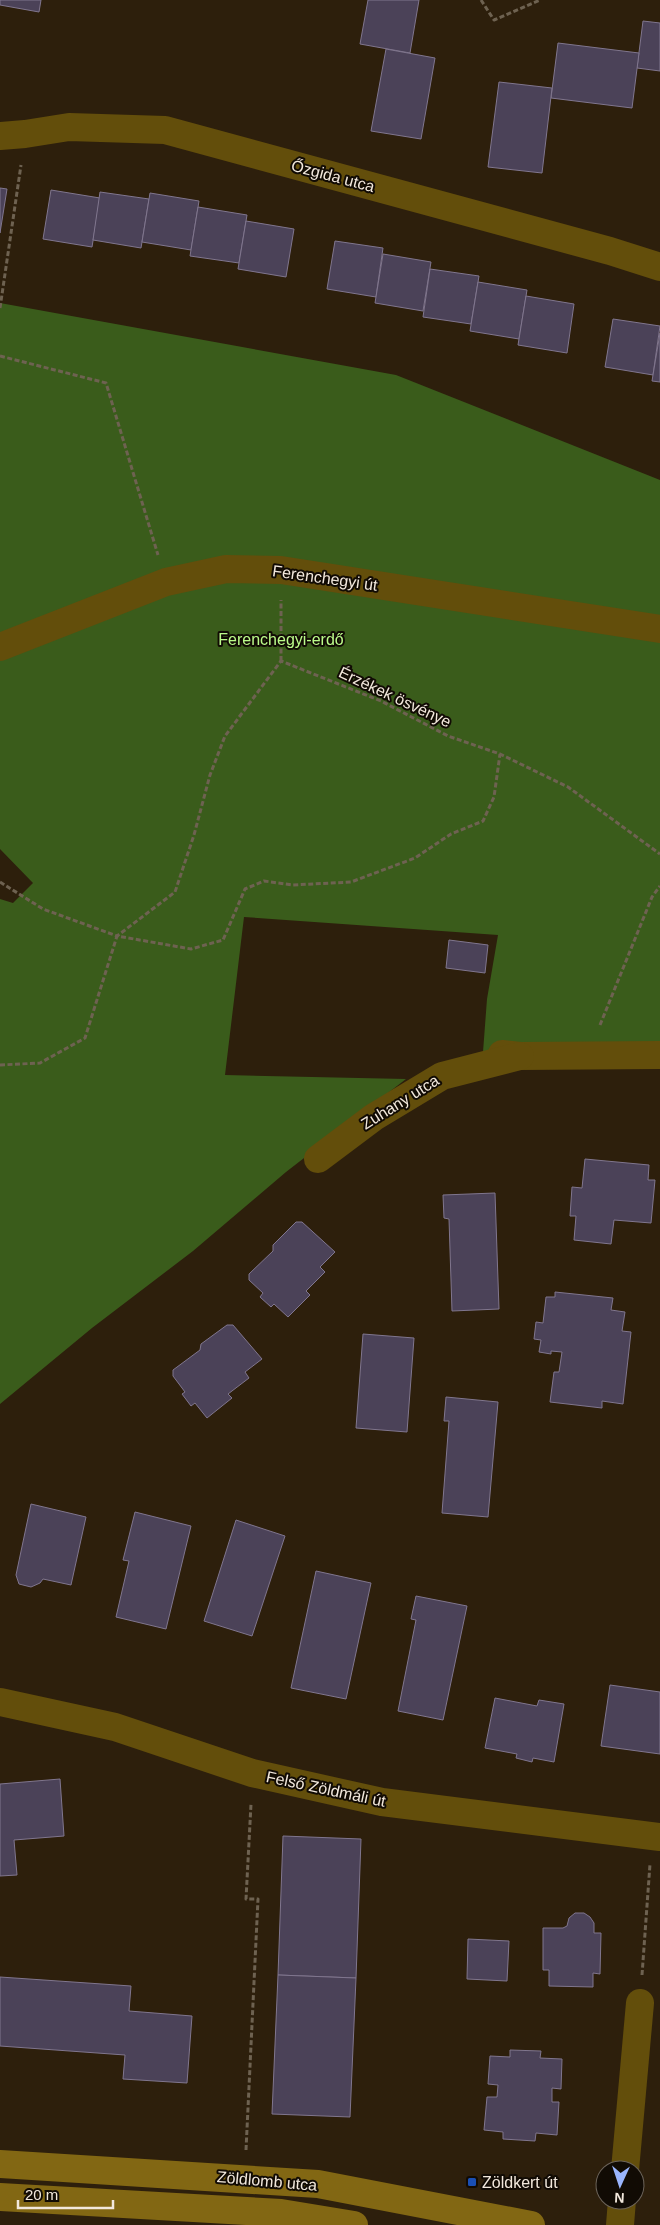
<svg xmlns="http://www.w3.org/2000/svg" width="660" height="2225" font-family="Arial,sans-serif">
  <rect width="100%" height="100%" fill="#2d1f0c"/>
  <path fill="#3a5c1b" d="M0,303L396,375L660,480V1055L483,1052L487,999L498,935L244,917L225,1075L406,1079L286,1172L193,1251L92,1328L0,1404V899L13,903L33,883L0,849Z"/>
  <g fill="#4b4258" stroke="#80768e">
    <path d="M0,0H41L39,12L0,5Z"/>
    <path d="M368,0H419L410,53L360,44Z"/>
    <path d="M643,21L660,23V71L637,68Z"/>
    <path d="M558,43L639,53L632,108L551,98Z"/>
    <path d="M386,49L435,58L421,139L371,131Z"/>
    <path d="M499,82L552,88L542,173L488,167Z"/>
    <path d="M0,188L7,189L0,233Z"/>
    <path d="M51,190L100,198L92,247L43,239Z"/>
    <path d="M100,192L149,199L141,248L93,240Z"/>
    <path d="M150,193L199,201L191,250L142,242Z"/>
    <path d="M198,207L247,215L239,263L190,256Z"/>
    <path d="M246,221L294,229L286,277L238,269Z"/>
    <path d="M335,241L383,248L376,297L327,289Z"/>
    <path d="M383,254L431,262L423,311L375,303Z"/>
    <path d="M430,269L479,276L471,324L423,317Z"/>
    <path d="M478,282L527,290L519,339L470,331Z"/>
    <path d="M526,296L574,304L567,353L518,345Z"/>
    <path d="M613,319L660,326L653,375L605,367Z"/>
    <path d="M660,333V382L652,381Z"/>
    <path d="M449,940L488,945L485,973L446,968Z"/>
    <path d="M585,1159L649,1165L648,1180H655L651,1223L614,1220L611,1244L574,1240L576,1216H570L572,1187L582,1188Z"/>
    <path d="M495,1193L499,1309L452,1311L449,1219L444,1218L443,1195Z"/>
    <path d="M296,1222H302L335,1252L320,1267L325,1272L306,1291L310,1295L288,1317L274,1304L271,1307L260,1297L263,1293L249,1280V1274L273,1251V1245Z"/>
    <path d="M555,1292L613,1298L611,1310L625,1312L622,1331L631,1332L623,1404L602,1401V1408L550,1402L554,1372H559L562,1352L551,1351V1354L539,1352L541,1340L534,1339L536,1322L543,1323L546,1297H555Z"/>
    <path d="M227,1325H233L262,1359L245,1372L249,1378L228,1394L232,1398L207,1418L195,1403L191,1406L182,1394L185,1392L173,1376V1370L200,1350L201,1344Z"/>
    <path d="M363,1334L414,1338L407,1432L356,1428Z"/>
    <path d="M446,1397L498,1402L488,1517L442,1513L449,1421H444Z"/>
    <path d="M31,1504L86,1517L71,1585L43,1579L40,1583L31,1587L19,1584L16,1575Z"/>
    <path d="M135,1512L191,1526L166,1629L116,1617L129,1561L123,1560Z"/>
    <path d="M236,1520L285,1536L252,1636L204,1621Z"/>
    <path d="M316,1571L371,1583L346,1699L291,1688Z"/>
    <path d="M416,1596L467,1606L443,1720L398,1711L416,1620L411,1619Z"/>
    <path d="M610,1685L660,1692V1754L601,1746Z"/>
    <path d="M495,1698L537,1706L539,1700L564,1704L554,1762L533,1758L532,1762L516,1758L517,1754L485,1748Z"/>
    <path d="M60,1779L64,1836L14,1840L17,1875L0,1876V1784Z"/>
    <path d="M283,1836L361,1839L356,1978L278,1975Z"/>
    <path d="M575,1913H584L590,1917L594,1923V1933H601L600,1974L593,1973V1987L549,1986V1970H543V1928H563L567,1926L569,1918Z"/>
    <path d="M468,1939L509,1941L507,1981L467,1979Z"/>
    <path d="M278,1975L356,1978L350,2117L272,2114Z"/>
    <path d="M0,1977L131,1986L129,2011L192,2016L187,2083L123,2079L125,2055L0,2046Z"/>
    <path d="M510,2050L541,2051L540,2058L562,2059L561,2089L552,2088V2102H559L557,2135L536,2133L535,2141L503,2139V2132L484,2130L487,2097H497L498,2085L488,2084L490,2056L510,2057Z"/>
  </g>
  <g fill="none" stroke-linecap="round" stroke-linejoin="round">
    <g stroke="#6e6251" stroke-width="3" stroke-dasharray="5 2.5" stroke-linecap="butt">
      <path d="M481,0L494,20L540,0"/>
      <path d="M0,308L21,165"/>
      <path d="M0,356L106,383L158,555"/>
      <path d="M281,661V600"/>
      <path d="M0,882L43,909L117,936L175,892L194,835L210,775L225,736L281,661L381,701L448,736L500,754L568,787L660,854"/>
      <path d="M600,1025L652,897L660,886"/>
      <path d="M0,1065L40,1063L85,1038L117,936L191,949L223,940L245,889L264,881L293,885L351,882L415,858L451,834L483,821L494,797L500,754"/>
      <path d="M642,1975L650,1864"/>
      <path d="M246,2150L258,1899H246L251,1804"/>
    </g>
    <g stroke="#634e0b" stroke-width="28">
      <path d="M0,136L25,134L69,127L165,130L610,251L660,267"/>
      <path d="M0,647L166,582L226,569L281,570L660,629"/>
      <path d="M502,1054L520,1056L660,1055"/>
      <path d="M318,1159L374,1117L442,1076L520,1056"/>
      <path d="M0,1702L115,1727L252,1773L382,1802L660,1837"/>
      <path d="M625,2170L640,2003"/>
      <path d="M620,2225L622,2200"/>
    </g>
    <g stroke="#826713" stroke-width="28">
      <path d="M0,2164L318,2184L531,2225"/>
      <path d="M0,2197L281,2213L354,2225"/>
    </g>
  </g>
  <rect fill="#1a4fb4" stroke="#110b04" stroke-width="2" x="467" y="2177" width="10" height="10" rx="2.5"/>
  <g text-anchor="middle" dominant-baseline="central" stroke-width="4" stroke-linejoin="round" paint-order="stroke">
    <g font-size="16" fill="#f2e8dc" stroke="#110b04">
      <text transform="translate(333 176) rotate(15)">Őzgida utca</text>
      <text transform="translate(325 578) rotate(8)">Ferenchegyi út</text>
      <text transform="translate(395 697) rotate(25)">Érzékek ösvénye</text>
      <text transform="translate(400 1102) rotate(-32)">Zuhany utca</text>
      <text transform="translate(326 1789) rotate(12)">Felső Zöldmáli út</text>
      <text transform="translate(267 2181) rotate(5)">Zöldlomb utca</text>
    </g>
    <g font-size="16" fill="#bcfb8b" stroke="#110b04">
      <text x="281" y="639">Ferenchegyi-erdő</text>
    </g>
    <g font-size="16" fill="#f2e8dc" stroke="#110b04" text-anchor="start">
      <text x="482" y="2182">Zöldkert út</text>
    </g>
  </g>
  <g transform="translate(620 2185) rotate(183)"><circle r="24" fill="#110b04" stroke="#6b635a"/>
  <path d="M0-4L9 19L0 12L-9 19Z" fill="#9ab5fd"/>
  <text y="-8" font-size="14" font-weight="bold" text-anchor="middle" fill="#f2e8dc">N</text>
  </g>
  <path d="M18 2200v8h95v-8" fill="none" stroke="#f2e8dc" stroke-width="2.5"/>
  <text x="25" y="2200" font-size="15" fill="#f2e8dc" stroke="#110b04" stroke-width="4" paint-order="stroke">20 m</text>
</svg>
